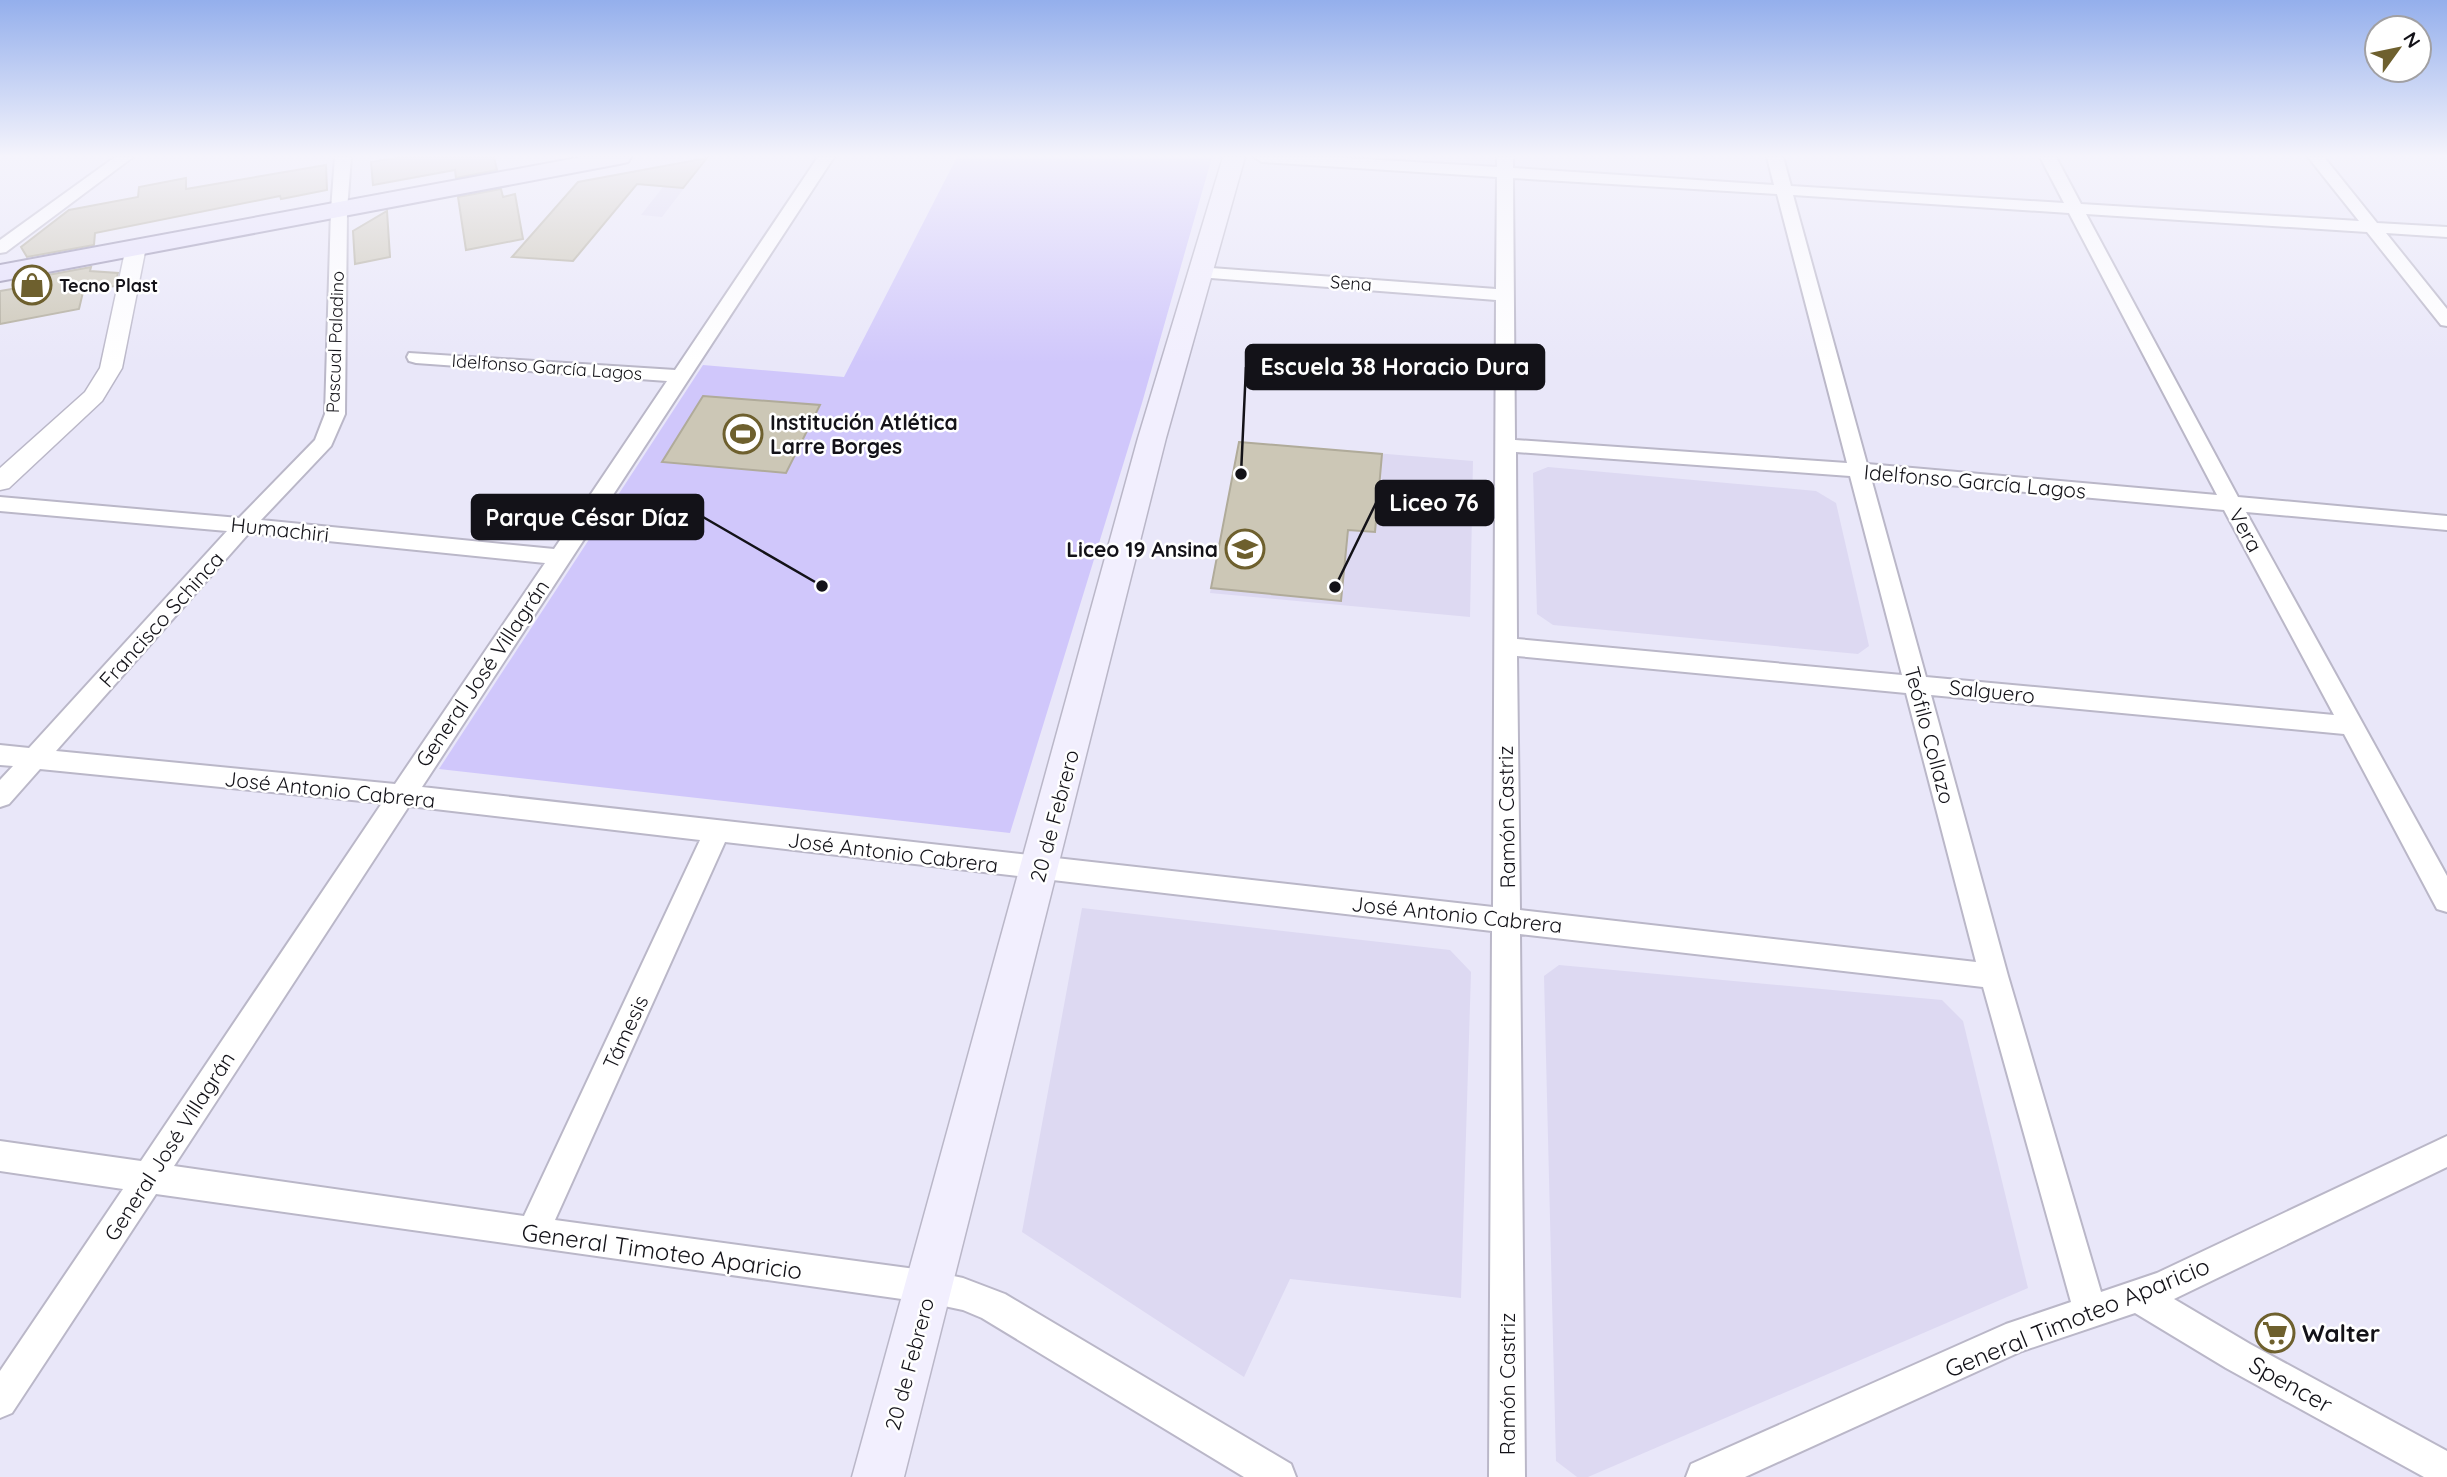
<svg xmlns="http://www.w3.org/2000/svg" width="2447" height="1477" font-family="Quicksand,sans-serif">
  <rect width="100%" height="100%" fill="#e9e7f9"/>
  <g fill="#ddd9f2">
    <path d="M707,158L662,217L641,215L682,163Z"/>
    <path d="M1239,442L1473,461L1470,617L1210,593Z"/>
    <path d="M1548,467L1816,491L1836,503L1869,646L1858,654L1553,625L1537,614L1533,473Z"/>
    <path d="M1082,908L1450,950L1471,972L1461,1298L1290,1279L1244,1377L1022,1232Z"/>
    <path d="M1559,965L1942,1000L1963,1021L2028,1288L1588,1477H1577L1556,1461L1544,976Z"/>
  </g>
  <path fill="#d0c7fb" d="M957,157H1212L1142,403L1010,833L439,769L703,365L844,377Z"/>
  <g fill="#ccc7b6" stroke="#b0ab9a" stroke-width="2">
    <path d="M403,157H494L497,170L456,178L455,170L373,185L371,162Z"/>
    <path d="M707,158L683,188L637,184L573,261L512,257L578,182Z"/>
    <path d="M326,165L327,190L281,199L280,196L95,233L94,245L27,257L21,247L69,210L138,197L139,187L186,178V189Z"/>
    <path d="M501,189L503,197L515,194L523,239L466,250L458,197Z"/>
    <path d="M387,211L390,257L355,264L353,231Z"/>
    <path d="M91,267L90,271L118,273L115,286L83,292L79,309L0,324V291L41,284L37,277Z"/>
    <path d="M703,396L820,405L786,473L662,462Z"/>
    <path d="M1239,442L1382,454L1375,532L1348,530L1341,601L1211,588Z"/>
  </g>
  <g fill="none" stroke-linecap="round" stroke-linejoin="round">
    <defs>
      <g id="minor">
        <path d="M115,157H133L6,252L0,253V240Z"/>
        <path d="M335,157H351L347,210L345,414L331,446L261,520L554,549L667,381L416,363L409,361L407,357L409,353L675,370L818,157H834L422,787L1493,907L1496,300L1198,277L1189,272L1198,267L1496,289L1497,177L1262,162L1254,157H1330L1497,167V157H1513V168L1774,185L1767,157H1783L1791,186L2064,203L2040,157H2056L2081,204L2359,221L2308,157H2324L2377,223L2447,227V237L2386,233L2447,309V326L2441,325L2367,232L2086,214L2238,497L2447,516V530L2246,512L2447,876V912L2437,909L2344,734L1931,695L2008,976L2101,1292L2157,1273L2447,1136V1167L2174,1299L2250,1344L2447,1451V1477H2424L2226,1368L2135,1313L2022,1351L1745,1477H1686L1691,1464L2006,1324L2071,1302L1983,987L1520,934L1525,1477H1489L1492,931L725,842L555,1220L930,1271L963,1278L1005,1294L1291,1464L1296,1477H1244L982,1318L963,1310L930,1303L156,1194L12,1413L0,1418V1371L123,1189L0,1171V1141L141,1161L382,803L40,769L9,804L0,807V780L13,766L0,765V745L29,748L227,531L0,511V497L239,518L315,440L325,414L331,210ZM1513,178L1777,194L1847,463L1515,440ZM1793,195L2069,213L2217,495L1867,464ZM1516,452L1850,476L1902,675L1517,639ZM1871,478L2224,510L2334,715L1926,677ZM249,533L545,563L395,784L56,751ZM1517,656L1906,693L1976,962L1520,910ZM409,806L700,840L524,1216L174,1166Z"/>
      </g>
      <path id="tertiary" d="M136,241L143,243L146,247L122,368L102,401L9,488L0,490V468L85,392L100,368L126,247L129,243Z"/>
      <path id="secondary" d="M1223,157H1245L1166,438L904,1477H852L1138,438Z"/>
      <path id="primary" d="M582,157H631L628,162L619,164L0,281V265Z"/>
    </defs>
    <use href="#minor" stroke="#bab7c8" stroke-width="4"/>
    <use href="#tertiary" stroke="#bab7c8" stroke-width="3"/>
    <use href="#secondary" stroke="#bab7c8" stroke-width="3"/>
    <use href="#primary" stroke="#908aab" stroke-width="4"/>
    <use href="#minor" fill="#fff" fill-rule="evenodd"/>
    <use href="#tertiary" fill="#fff" fill-rule="evenodd"/>
    <use href="#secondary" fill="#f2effe" fill-rule="evenodd"/>
    <use href="#primary" fill="#e5e0fc" fill-rule="evenodd"/>
  </g>
  <linearGradient id="sky" x2="0" y2="1"><stop stop-color="#94afec"/><stop offset="0.43" stop-color="#f5f4fc"/><stop offset="1" stop-color="#f5f4fc" stop-opacity="0"/></linearGradient>
  <rect width="2447" height="363" fill="url(#sky)"/>
  <defs>
    <symbol id="shop-ring" viewBox="-11 -11 22 22"><circle r="9.5" fill="#fff" stroke="#6e602e" stroke-width="1.5"/><path d="M-5-2.5h2.3a2.7 3.5 0 0 1 5.4 0H5L5.5 6h-11ZM-1.5-2.5h3a1.5 2.3 0 0 0-3 0Z" fill="#6e602e"/></symbol>
    <symbol id="stadium-ring" viewBox="-11 -11 22 22"><circle r="9.5" fill="#fff" stroke="#6e602e" stroke-width="1.5"/><path d="M0-5a6.5 5 0 1 0 0 10a6.5 5 0 1 0 0-10ZM-3.5-1.8h7v3.6h-7Z" fill="#6e602e"/></symbol>
    <symbol id="school-ring" viewBox="-11 -11 22 22"><circle r="9.5" fill="#fff" stroke="#6e602e" stroke-width="1.5"/><path d="M0-5L7-2L0 1L-7-2ZM-4 1L0 2.5L4 1V4Q0 6-4 4Z" fill="#6e602e"/></symbol>
    <symbol id="supermarket-ring" viewBox="-11 -11 22 22"><circle r="9.5" fill="#fff" stroke="#6e602e" stroke-width="1.5"/><path d="M-6-5.5h2.5l.6 2H6L4.5 2H-2.5L-4.4-4H-6ZM-1.5 3.2a1.3 1.3 0 1 0 .1 0ZM3 3.2a1.3 1.3 0 1 0 .1 0Z" fill="#6e602e"/></symbol>
  </defs>
  <g fill-rule="evenodd">
    <use href="#shop-ring" x="10" y="263" width="44" height="44"/>
    <use href="#stadium-ring" x="721" y="412" width="44" height="44"/>
    <use href="#school-ring" x="1223" y="527" width="44" height="44"/>
    <use href="#supermarket-ring" x="2253" y="1311" width="44" height="44"/>
  </g>
  <g text-anchor="middle" dominant-baseline="central" stroke-width="5" stroke-linejoin="round" paint-order="stroke">
    <g font-size="18" fill="#131218" stroke="#fff">
      <text transform="translate(1351 283) rotate(4)">Sena</text>
      <text transform="translate(335 342) rotate(-88)">Pascual Paladino</text>
      <text transform="translate(547 367) rotate(4)">Idelfonso García Lagos</text>
    </g>
    <g font-size="18" font-weight="bold" fill="#131218" stroke="#fff" text-anchor="start">
      <text x="59" y="285">Tecno Plast</text>
    </g>
    <g font-size="21" font-weight="bold" fill="#131218" stroke="#fff" text-anchor="start">
      <text x="770" y="422">Institución Atlética<tspan x="770" dy="24">Larre Borges</tspan></text>
      <text x="1218" y="549" text-anchor="end">Liceo 19 Ansina</text>
    </g>
    <g font-size="21" fill="#131218" stroke="#fff">
      <text transform="translate(1975 481) rotate(5)">Idelfonso García Lagos</text>
      <text transform="translate(280 529) rotate(6)">Humachiri</text>
      <text transform="translate(2246 530) rotate(61)">Vera</text>
      <text transform="translate(161 619) rotate(-48)">Francisco Schinca</text>
      <text transform="translate(482 673) rotate(-56)">General José Villagrán</text>
      <text transform="translate(1992 691) rotate(6)">Salguero</text>
      <text transform="translate(1930 735) rotate(75)">Teófilo Collazo</text>
      <text transform="translate(330 789) rotate(6)">José Antonio Cabrera</text>
      <text transform="translate(1054 816) rotate(-75)">20 de Febrero</text>
      <text transform="translate(1506 817) rotate(-91)">Ramón Castriz</text>
      <text transform="translate(893 852) rotate(7)">José Antonio Cabrera</text>
      <text transform="translate(1457 914) rotate(6)">José Antonio Cabrera</text>
      <text transform="translate(625 1032) rotate(-65)">Támesis</text>
      <text transform="translate(169 1146) rotate(-57)">General José Villagrán</text>
      <text transform="translate(909 1364) rotate(-75)">20 de Febrero</text>
      <text transform="translate(1507 1384) rotate(-90)">Ramón Castriz</text>
    </g>
    <g font-size="24" fill="#131218" stroke="#fff">
      <text transform="translate(662 1251) rotate(8)">General Timoteo Aparicio</text>
      <text transform="translate(2077 1317) rotate(-22)">General Timoteo Aparicio</text>
      <text transform="translate(2291 1384) rotate(29)">Spencer</text>
    </g>
    <g font-size="24" font-weight="bold" fill="#131218" stroke="#fff" text-anchor="start">
      <text x="2302" y="1333">Walter</text>
    </g>
  </g>
  <path fill="none" stroke="#131218" stroke-width="2.5" d="M1241 474L1246 367M1335 587L1376 503M822 586L703 517"/>
  <g fill="#131218" stroke="#fff" stroke-width="2.5">
    <circle cx="1241" cy="474" r="7"/>
    <circle cx="1335" cy="587" r="7"/>
    <circle cx="822" cy="586" r="7"/>
  </g>
  <g fill="#131218" stroke="#131218" stroke-width="2.5">
    <rect x="1246" y="345" width="298" height="44" rx="7"/>
    <rect x="1376" y="481" width="117" height="44" rx="7"/>
    <rect x="472" y="495" width="231" height="44" rx="7"/>
  </g>
  <g font-size="23" text-anchor="middle" font-weight="bold" fill="#fff">
    <text x="1395" y="375">Escuela 38 Horacio Dura</text>
    <text x="1434" y="511">Liceo 76</text>
    <text x="587" y="526">Parque César Díaz</text>
  </g>
  <g transform="translate(2398 49) rotate(57)"><circle r="33" fill="#ffffff" stroke="#a1a0a3" stroke-width="2"/>
  <path d="M0-5L12 26L0 18L-12 26Z" fill="#6e602e"/>
  <text y="-10" font-size="19" font-weight="bold" text-anchor="middle" fill="#131218">N</text>
  </g>
</svg>
